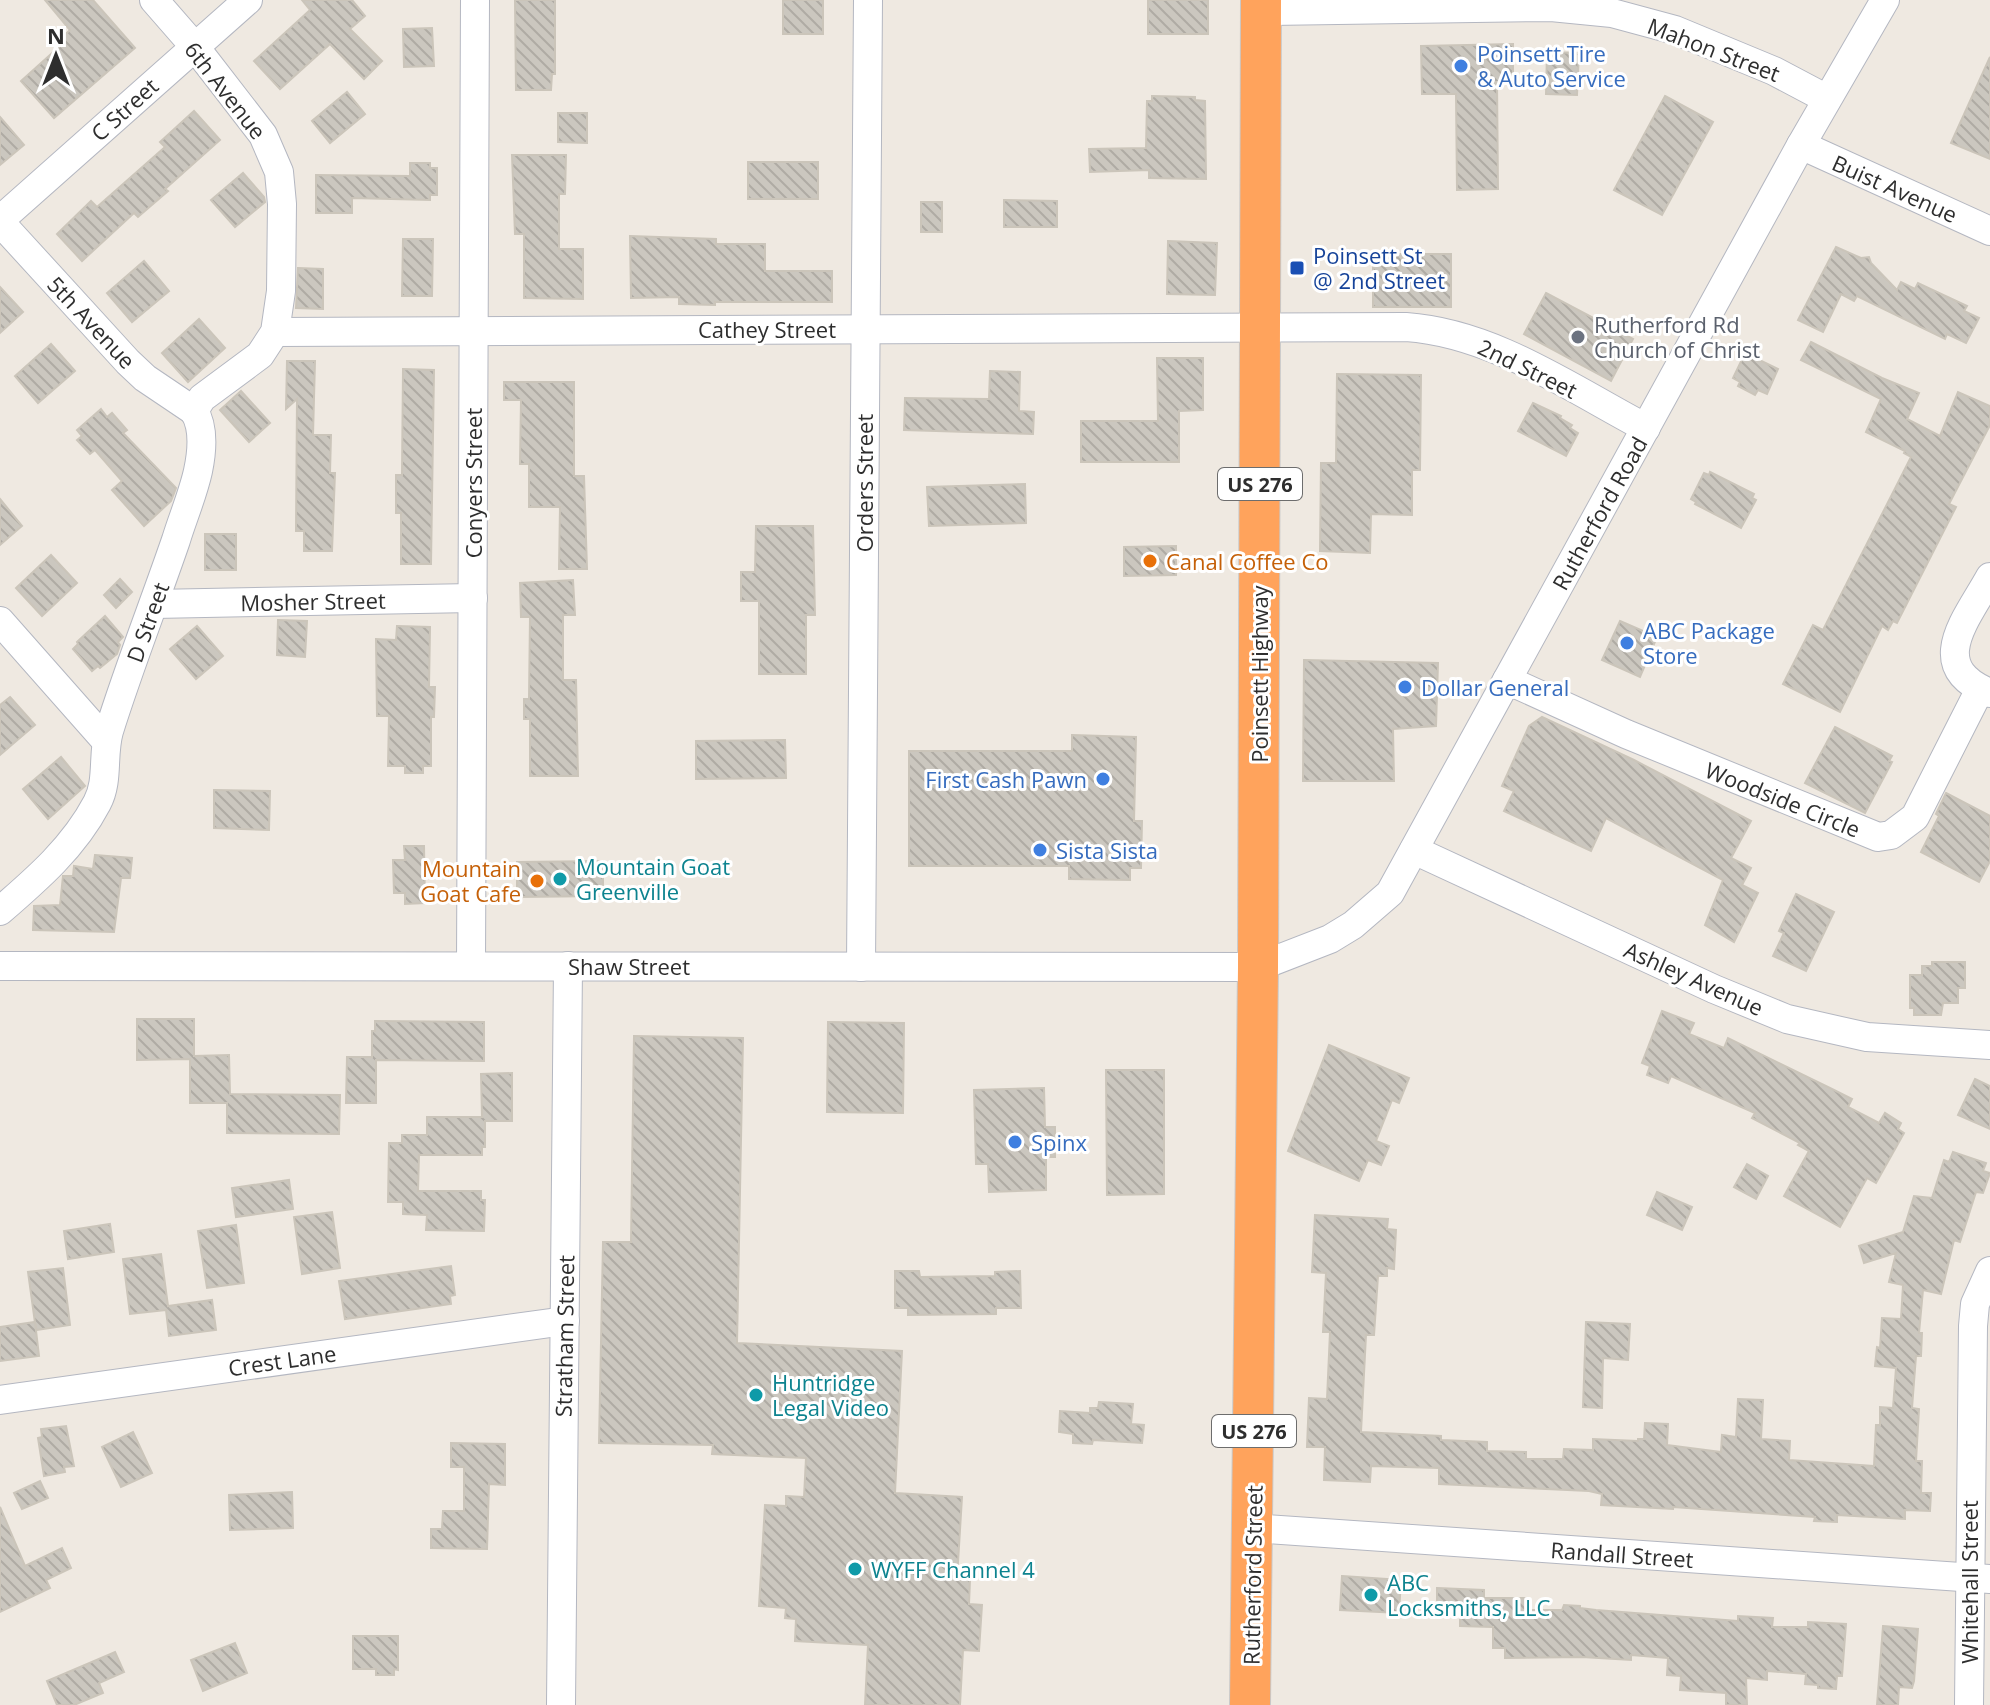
<svg xmlns="http://www.w3.org/2000/svg" width="1990" height="1705" font-family="'Open Sans',sans-serif">
  <defs>
    <pattern id="building-back-hatch" width="6" height="6" patternUnits="userSpaceOnUse" patternTransform="scale(2)"><rect width="6" height="6" fill="#cbc7bf"/><path d="M-1 5l2 2M0 0l6 6M5-1l2 2" fill="none" stroke="#afaba4"/></pattern>
  </defs>
  <rect width="100%" height="100%" fill="#efe9e1"/>
  <g fill="url(#building-back-hatch)" stroke="#cbc5ba" stroke-width="2">
    <path d="M45,0H93L135,48L54,118L21,81L60,46L57,42L70,30Z"/>
    <path d="M302,0H352L365,16L350,29L382,61L364,79L330,44L280,89L254,61L310,10Z"/>
    <path d="M515,0H555V74H552L551,90H516Z"/>
    <rect x="783" y="0" width="40" height="34"/>
    <rect x="1148" y="0" width="60" height="34"/>
    <path d="M432,28L434,66L404,67L403,29Z"/>
    <path d="M1513,44V82H1497L1498,189L1457,190L1456,94H1422L1421,46Z"/>
    <path d="M1547,52L1579,53L1577,95L1546,94Z"/>
    <path d="M1990,57V159L1951,143Z"/>
    <path d="M347,92L365,114L330,143L312,121Z"/>
    <path d="M1152,96L1195,97V100L1205,101L1206,179L1149,178V170L1090,172L1089,149L1146,148L1147,101H1152Z"/>
    <path d="M1665,96L1713,122L1662,215L1614,190Z"/>
    <path d="M194,111L220,140L165,189L168,191L138,217L134,213L82,261L57,234L91,201L97,207L165,147L160,142Z"/>
    <path d="M558,113H587V143L558,142Z"/>
    <path d="M0,117L24,145L0,165Z"/>
    <path d="M512,155H566L565,194H559V249H583V299L524,298V234H515Z"/>
    <rect x="748" y="162" width="70" height="37"/>
    <path d="M410,163H430V168H437V195H430V200L352,198V213H316V175L410,176Z"/>
    <path d="M243,173L264,197L265,202L235,227L211,200Z"/>
    <path d="M1004,200L1057,201V227H1004Z"/>
    <rect x="921" y="202" width="21" height="30"/>
    <path d="M630,236L716,239V244H765V271H832V302H715V305L679,304V297L631,298Z"/>
    <path d="M403,239H433L432,296H402Z"/>
    <path d="M1168,241L1217,243L1215,295L1167,294Z"/>
    <path d="M1836,247L1861,258L1869,257L1871,263L1897,290L1901,282L1915,289L1918,283L1967,306L1964,311L1979,318L1966,343L1947,334L1945,339L1857,296L1854,301L1841,294L1823,332L1798,320Z"/>
    <rect x="1373" y="254" width="78" height="53"/>
    <path d="M144,261L169,291L132,322L107,293Z"/>
    <path d="M298,268L323,269V309L296,308Z"/>
    <path d="M0,287L23,312L0,333Z"/>
    <path d="M1546,293L1633,339L1611,381L1524,334Z"/>
    <path d="M199,319L225,348L188,382L162,353Z"/>
    <path d="M1811,342L1882,378L1919,393L1907,419L1940,436L1958,392L1990,406V425L1949,504L1956,507L1897,623L1893,621L1888,630L1882,626L1840,712L1783,684L1813,625L1823,630L1911,457L1904,453L1905,451L1866,432L1881,399L1801,360Z"/>
    <path d="M51,344L75,371L38,403L15,376Z"/>
    <path d="M1745,353L1778,369L1767,394L1758,390L1755,395L1738,386L1740,382L1733,378Z"/>
    <path d="M1157,358H1203V410L1179,411V462H1081V421H1158Z"/>
    <path d="M287,361H315L313,435H331L330,473H335L332,551H304V531H296L297,399L286,409Z"/>
    <path d="M403,369L434,370L431,564H401V513H396V475H402Z"/>
    <path d="M990,371L1020,372L1019,411L1034,412L1033,434L904,430L905,398L989,399Z"/>
    <path d="M1337,374L1421,375L1420,470H1412V515L1371,514L1370,553L1320,551L1321,463H1336Z"/>
    <path d="M504,382H574V476H584L587,569H559L560,507H529V464H520L521,400H504Z"/>
    <path d="M241,391L270,423L249,442L220,410Z"/>
    <path d="M1533,403L1561,416L1560,418L1572,425L1570,428L1578,433L1566,456L1518,431Z"/>
    <path d="M101,409L107,417L112,413L127,430L123,433L176,488L171,501L144,526L112,490L122,481L95,450L90,454L77,440L82,436L77,430Z"/>
    <path d="M1710,472L1754,494L1752,498L1756,500L1741,528L1695,504L1696,502L1691,499L1704,473L1709,475Z"/>
    <path d="M1025,484L1026,523L929,526L927,487Z"/>
    <path d="M0,499L22,526L0,545Z"/>
    <path d="M756,526H813L815,615H806V674H759V601H741V572H755Z"/>
    <rect x="205" y="534" width="31" height="36"/>
    <path d="M1176,546V575L1124,576V547Z"/>
    <path d="M51,555L77,583L42,616L16,588Z"/>
    <path d="M120,579L132,592L116,608L104,595Z"/>
    <path d="M573,580L575,615H563V680H576L578,776H530V719H524V699H529L530,617H521L520,583Z"/>
    <path d="M105,616L123,637L118,642L120,645L117,654L100,668L98,666L92,671L73,649L78,644L77,642Z"/>
    <path d="M278,620L307,621L305,657L277,655Z"/>
    <path d="M1620,621L1657,637L1640,677L1602,660Z"/>
    <path d="M197,626L223,656L196,679L170,649Z"/>
    <path d="M397,626L430,627L429,687H435L434,717H431V766H423V773H405V766H388L389,716H377L376,639L396,640Z"/>
    <path d="M1304,660L1438,663L1436,726L1393,729L1394,781H1303Z"/>
    <path d="M10,697L35,725L0,755V705Z"/>
    <path d="M1542,717L1634,760L1751,821L1731,858L1751,868L1742,885L1758,893L1734,942L1705,925L1723,880L1606,818L1591,851L1504,811L1514,791L1502,786L1529,726Z"/>
    <path d="M1835,727L1892,756L1889,761L1892,762L1865,813L1805,783Z"/>
    <path d="M1072,735L1136,737L1134,821H1142L1141,868H1130V880L1069,879V866H909V751H1072Z"/>
    <path d="M785,740L786,778L696,779V741Z"/>
    <path d="M61,757L85,786L48,819L23,789Z"/>
    <path d="M214,790L270,791L269,830L214,828Z"/>
    <path d="M1946,793L1990,816V861L1979,882L1921,852L1939,816L1936,814Z"/>
    <path d="M404,846H424L425,903L405,904V893H394L393,860H405Z"/>
    <path d="M95,855L132,858L130,878H121L114,932L33,930L34,906L60,905L63,876H73L74,866L93,869Z"/>
    <path d="M603,861V896L517,897V862Z"/>
    <path d="M1796,894L1834,912L1806,971L1773,956L1784,933L1779,931Z"/>
    <path d="M1932,962H1965V988H1958V1003H1943L1941,1015H1914V1008H1910V975H1922V966H1932Z"/>
    <path d="M1662,1011L1694,1023L1689,1034L1724,1048L1728,1038L1832,1089L1852,1099L1848,1107L1879,1123L1885,1113L1901,1123L1898,1129L1904,1133L1876,1183L1867,1178L1840,1227L1784,1196L1809,1151L1798,1145L1800,1143L1752,1118L1755,1113L1671,1076L1668,1083L1647,1075L1650,1066L1642,1063Z"/>
    <path d="M137,1019H194V1056L229,1055L230,1094L340,1095L339,1134L227,1133V1103H190V1059L137,1060Z"/>
    <path d="M375,1021L484,1022V1061L376,1060V1103H346L347,1057H372V1031H375Z"/>
    <path d="M828,1022L904,1023L903,1113L827,1112Z"/>
    <path d="M634,1036L743,1038L737,1343L902,1351L895,1493L962,1497L957,1579L970,1580L969,1604L982,1605L979,1651L963,1650L960,1705H865L868,1645L795,1641L796,1619L785,1618L786,1608L759,1606L765,1505L786,1506V1496L804,1497L806,1458L712,1454L713,1445L599,1443L603,1242H631Z"/>
    <path d="M1329,1045L1409,1078L1399,1103L1392,1100L1376,1141L1389,1146L1381,1165L1368,1160L1359,1181L1288,1151Z"/>
    <path d="M1106,1070H1164V1194L1107,1195Z"/>
    <path d="M512,1073V1121H485V1147H482V1155H419L418,1191H481V1200H485L484,1231L426,1230L427,1215L403,1214V1202H388L389,1143H402V1135H427V1117H482L481,1074Z"/>
    <path d="M1975,1079L1990,1086V1129L1958,1115Z"/>
    <path d="M1044,1088L1045,1127H1055V1157H1046V1190L989,1192L988,1164H976L974,1090Z"/>
    <path d="M1953,1152L1986,1163L1983,1171L1990,1173L1983,1193L1976,1192L1960,1242L1954,1240L1941,1294L1923,1290L1919,1333H1922L1921,1356H1916L1912,1408L1919,1409L1916,1461H1922L1921,1493H1931L1930,1511L1905,1510V1519L1837,1515V1522L1814,1521L1815,1517L1673,1507V1509L1601,1505L1602,1494L1589,1491L1439,1484V1468L1371,1466L1370,1482L1324,1480L1325,1447H1307L1309,1398L1327,1399L1330,1332H1323L1326,1273L1312,1272L1315,1215L1388,1219L1387,1229L1396,1230L1394,1269L1387,1268V1276H1378L1374,1335H1366L1361,1432L1441,1436V1440L1487,1442V1451L1526,1452V1459H1563L1564,1449L1593,1450V1439L1638,1441V1439H1644L1645,1423L1668,1424L1667,1445L1721,1452L1722,1435L1736,1437L1738,1399L1763,1400L1761,1439L1790,1441L1789,1460L1874,1466L1876,1425H1880V1407L1893,1408L1896,1368L1875,1366L1877,1347L1880,1348L1882,1318L1901,1319L1903,1285L1889,1282L1896,1253L1864,1263L1859,1246L1903,1232L1914,1196L1932,1198L1944,1160L1949,1162Z"/>
    <path d="M1747,1164L1768,1176L1756,1199L1734,1187Z"/>
    <path d="M289,1180L293,1209L236,1217L232,1188Z"/>
    <path d="M1657,1192L1692,1207L1682,1230L1647,1215Z"/>
    <path d="M332,1212L340,1268L302,1274L294,1217Z"/>
    <path d="M110,1224L114,1252L68,1259L64,1231Z"/>
    <path d="M236,1225L244,1283L207,1288L198,1231Z"/>
    <path d="M161,1254L168,1306L212,1300L216,1330L169,1336L166,1310L130,1314L123,1259Z"/>
    <path d="M451,1266L455,1295L450,1296L451,1304L345,1319L339,1281Z"/>
    <path d="M63,1268L70,1325L36,1330L28,1272Z"/>
    <path d="M895,1271H919L920,1277L995,1276V1272L1020,1271L1021,1308H996V1314L908,1315V1308H895Z"/>
    <path d="M35,1322L39,1356L0,1361V1327Z"/>
    <path d="M1586,1322L1630,1324L1628,1360L1603,1358L1602,1408L1583,1407Z"/>
    <path d="M1099,1402L1133,1404L1131,1424L1144,1425L1142,1443L1093,1440L1092,1444L1073,1443V1434L1059,1432L1060,1411L1090,1413V1408H1098Z"/>
    <path d="M66,1426L74,1466L64,1467L65,1472L44,1476L38,1438L42,1437L41,1429Z"/>
    <path d="M133,1432L152,1473L121,1487L102,1447Z"/>
    <path d="M451,1443L505,1444V1485L489,1484L487,1549L431,1548V1529H442L443,1511H464V1467H451Z"/>
    <path d="M40,1481L48,1498L22,1509L14,1493Z"/>
    <path d="M292,1492L293,1528L230,1530L229,1495Z"/>
    <path d="M0,1507L25,1566L62,1548L71,1568L46,1580L50,1588L0,1612Z"/>
    <path d="M1342,1576L1401,1580L1399,1613L1340,1610Z"/>
    <path d="M1437,1588L1484,1590V1598H1526V1610H1562L1564,1605L1580,1606V1608L1596,1610L1738,1621V1616L1773,1618L1772,1627H1808V1622L1846,1624L1842,1676H1837L1836,1689L1818,1688V1685L1805,1684L1806,1674L1767,1671V1680L1746,1678L1747,1705H1726V1693L1680,1690L1681,1676L1667,1675L1668,1658L1631,1655V1660L1582,1657L1505,1658V1648H1493V1627L1460,1626V1614L1437,1613Z"/>
    <path d="M1883,1626L1918,1629L1914,1681L1912,1688L1899,1687L1898,1705H1877Z"/>
    <path d="M353,1636H398V1670L394,1669V1675H376V1669H353Z"/>
    <path d="M235,1643L247,1673L203,1691L191,1660Z"/>
    <path d="M115,1652L124,1672L99,1683L103,1693L74,1705H57L47,1681Z"/>
  </g>
  <g fill="none" stroke-linecap="round" stroke-linejoin="round">
    <defs>
      <g id="minor">
        <path d="M154,0L195,47L263,135L279,172L282,204L281,291L275,332L260,355L202,398L194,411"/>
        <path d="M1261,11L1551,7L1612,13L1675,30L1774,71L1827,99"/>
        <path d="M1801,145L1990,231"/>
        <path d="M0,220L248,0"/>
        <path d="M0,222L128,362L145,378L194,411"/>
        <path d="M275,332L1406,327C1493,333 1570,388 1646,428"/>
        <path d="M1990,577C1967,619 1924,666 1990,693"/>
        <path d="M154,604L473,598"/>
        <path d="M0,621L106,741"/>
        <path d="M1507,680L1626,734L1878,837L1891,835L1915,817L1980,689"/>
        <path d="M1414,850L1714,989L1787,1019L1867,1037L1990,1045"/>
        <path d="M0,911C37,879 74,847 97,803C109,781 102,755 109,731C129,667 154,604 176,540C183,517 193,494 198,471C202,452 204,427 194,411"/>
        <path d="M0,966L1258,967L1330,939L1353,925L1390,893L1801,145L1885,0"/>
        <path d="M471,966L475,0"/>
        <path d="M861,967L868,0"/>
        <path d="M0,1400L565,1321"/>
        <path d="M1253,1528L1990,1579"/>
        <path d="M561,1705L568,966"/>
        <path d="M1969,1705L1973,1326L1975,1304L1990,1271"/>
      </g>
      <path id="highway" d="M1250,1705L1258,967L1261,0"/>
    </defs>
    <use href="#minor" stroke="#b4b7c1" stroke-width="30"/>
    <use href="#highway" stroke="#c9c9c9" stroke-width="42"/>
    <use href="#minor" stroke="#fff" stroke-width="28"/>
    <use href="#highway" stroke="#ffa35c" stroke-width="40"/>
  </g>
  <g fill="#3f7fe0" stroke="#fff" stroke-width="3">
    <circle cx="1461" cy="66" r="8"/>
    <circle cx="1627" cy="643" r="8"/>
    <circle cx="1405" cy="687" r="8"/>
    <circle cx="1103" cy="779" r="8"/>
    <circle cx="1040" cy="850" r="8"/>
    <circle cx="1015" cy="1142" r="8"/>
  </g>
  <rect fill="#1a4fb4" stroke="#fff" stroke-width="3" x="1289" y="260" width="16" height="16" rx="4"/>
  <circle fill="#6b7280" stroke="#fff" stroke-width="3" cx="1578" cy="337" r="8"/>
  <g fill="#e8710a" stroke="#fff" stroke-width="3">
    <circle cx="1150" cy="561" r="8"/>
    <circle cx="537" cy="881" r="8"/>
  </g>
  <g fill="#0f9aa8" stroke="#fff" stroke-width="3">
    <circle cx="560" cy="879" r="8"/>
    <circle cx="756" cy="1395" r="8"/>
    <circle cx="855" cy="1569" r="8"/>
    <circle cx="1371" cy="1595" r="8"/>
  </g>
  <g text-anchor="middle" dominant-baseline="central" stroke-width="6" stroke-linejoin="round" paint-order="stroke">
    <g fill="#fff" stroke="#6d6d6d" stroke-width="2">
      <rect x="1218" y="468" width="84" height="32" rx="6"/>
      <rect x="1212" y="1415" width="84" height="32" rx="6"/>
    </g>
    <g font-size="20" font-weight="bold" fill="#2e2e2e">
      <text x="1260" y="484">US 276</text>
      <text x="1254" y="1431">US 276</text>
    </g>
    <g font-size="22" fill="#2e2e2e" stroke="#fff">
      <text transform="translate(1714 49) rotate(21)">Mahon Street</text>
      <text transform="translate(226 90) rotate(52)">6th Avenue</text>
      <text transform="translate(124 109) rotate(-42)">C Street</text>
      <text transform="translate(1895 188) rotate(24)">Buist Avenue</text>
      <text transform="translate(92 322) rotate(47)">5th Avenue</text>
      <text x="767" y="329">Cathey Street</text>
      <text transform="translate(1528 368) rotate(26)">2nd Street</text>
      <text transform="translate(473 483) rotate(-90)">Conyers Street</text>
      <text transform="translate(864 483) rotate(-90)">Orders Street</text>
      <text transform="translate(1599 513) rotate(-61)">Rutherford Road</text>
      <text transform="translate(313 601) rotate(-1)">Mosher Street</text>
      <text transform="translate(147 622) rotate(-70)">D Street</text>
      <text transform="translate(1259 674) rotate(-90)">Poinsett Highway</text>
      <text transform="translate(1783 799) rotate(22)">Woodside Circle</text>
      <text x="629" y="966">Shaw Street</text>
      <text transform="translate(1694 978) rotate(24)">Ashley Avenue</text>
      <text transform="translate(564 1336) rotate(-89)">Stratham Street</text>
      <text transform="translate(282 1360) rotate(-8)">Crest Lane</text>
      <text transform="translate(1622 1554) rotate(4)">Randall Street</text>
      <text transform="translate(1252 1575) rotate(-89)">Rutherford Street</text>
      <text transform="translate(1969 1582) rotate(-90)">Whitehall Street</text>
    </g>
    <g font-size="22" fill="#366cbe" stroke="#fff" text-anchor="start">
      <text x="1477" y="53">Poinsett Tire<tspan x="1477" dy="25">&amp; Auto Service</tspan></text>
      <text x="1643" y="630">ABC Package<tspan x="1643" dy="25">Store</tspan></text>
      <text x="1421" y="687">Dollar General</text>
      <text x="1087" y="779" text-anchor="end">First Cash Pawn</text>
      <text x="1056" y="850">Sista Sista</text>
      <text x="1031" y="1142">Spinx</text>
    </g>
    <g font-size="22" fill="#164399" stroke="#fff" text-anchor="start">
      <text x="1313" y="255">Poinsett St<tspan x="1313" dy="25">@ 2nd Street</tspan></text>
    </g>
    <g font-size="22" fill="#5b616d" stroke="#fff" text-anchor="start">
      <text x="1594" y="324">Rutherford Rd<tspan x="1594" dy="25">Church of Christ</tspan></text>
    </g>
    <g font-size="22" fill="#c56008" stroke="#fff" text-anchor="start">
      <text x="1166" y="561">Canal Coffee Co</text>
      <text x="521" y="868" text-anchor="end">Mountain<tspan x="521" dy="25">Goat Cafe</tspan></text>
    </g>
    <g font-size="22" fill="#0d838f" stroke="#fff" text-anchor="start">
      <text x="576" y="866">Mountain Goat<tspan x="576" dy="25">Greenville</tspan></text>
      <text x="772" y="1382">Huntridge<tspan x="772" dy="25">Legal Video</tspan></text>
      <text x="871" y="1569">WYFF Channel 4</text>
      <text x="1387" y="1582">ABC<tspan x="1387" dy="25">Locksmiths, LLC</tspan></text>
    </g>
  </g>
  <g transform="translate(56 56)" stroke="#ffffff" stroke-width="6" paint-order="stroke">
  <path d="M0-6L14 30L0 20L-14 30Z" fill="#2e2e2e"/>
  <text y="-12" font-size="22" font-weight="bold" text-anchor="middle" fill="#2e2e2e">N</text>
  </g>
</svg>
